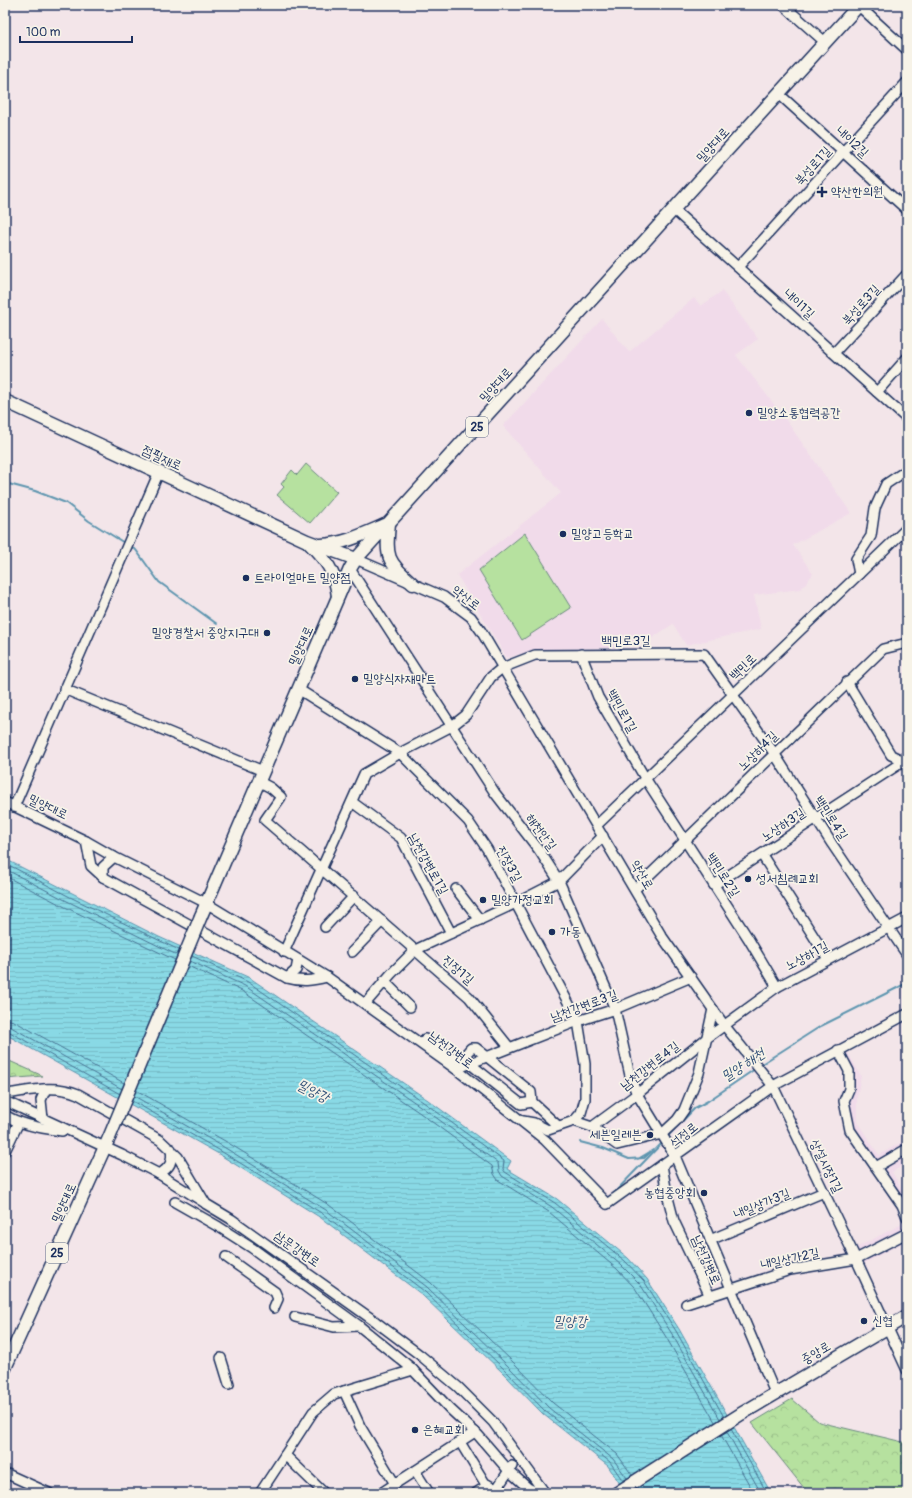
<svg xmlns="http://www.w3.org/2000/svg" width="912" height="1498" font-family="Pangolin,'Poor Story',sans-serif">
  <defs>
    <pattern id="forest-crowns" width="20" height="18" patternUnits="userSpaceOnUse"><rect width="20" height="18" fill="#b6e19f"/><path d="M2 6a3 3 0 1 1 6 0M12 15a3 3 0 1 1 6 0" fill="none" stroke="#9cc18b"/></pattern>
    <pattern id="water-rules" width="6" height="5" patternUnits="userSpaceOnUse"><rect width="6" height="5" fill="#89d9e5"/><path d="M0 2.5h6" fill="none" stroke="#76bbc7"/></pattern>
  </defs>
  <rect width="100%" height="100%" fill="#f3e5e9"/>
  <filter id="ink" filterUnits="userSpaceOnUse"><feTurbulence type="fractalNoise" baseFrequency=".025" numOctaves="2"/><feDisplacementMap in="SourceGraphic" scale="8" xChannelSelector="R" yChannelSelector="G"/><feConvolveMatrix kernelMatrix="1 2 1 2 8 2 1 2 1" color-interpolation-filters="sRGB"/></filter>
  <g filter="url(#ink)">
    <g fill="#f1dbea">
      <path d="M722,291L758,339L736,355L786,420L851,513L793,545L813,574L801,589L754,595L761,629L686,645L673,624L649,640L618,648L537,649L507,658L457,575L561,493L503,426L602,319L629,352L694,298L701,306Z"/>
      <path d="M845,1047L861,1076L857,1097V1122L879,1155L907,1139V1163L892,1172L907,1198V1240L860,1266L852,1250L902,1224L898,1208L843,1124L840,1100L845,1089L844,1073L832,1053Z"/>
    </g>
    <g fill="url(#forest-crowns)" stroke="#68887e">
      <path d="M5,1059L43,1076L5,1079Z"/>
      <path d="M792,1399L819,1422L907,1443V1493H808L752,1423Z"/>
    </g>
    <g fill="#b6e19f" stroke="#68887e">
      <path d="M306,464L337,492L310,523L277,495L284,487L281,484L292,470L297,475Z"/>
      <path d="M525,533L571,608L522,640L479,570Z"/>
    </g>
    <path fill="url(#water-rules)" stroke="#5d95af" d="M5,859L159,937L250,978L428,1100L511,1161L507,1169L557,1199L628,1258L647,1279L679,1329L771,1493H626L608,1466L543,1414L503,1373L421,1294L321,1218L217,1153L5,1034Z"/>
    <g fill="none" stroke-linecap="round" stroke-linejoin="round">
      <g stroke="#477394" stroke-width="1">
        <path d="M5,863L70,897L179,950"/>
        <path d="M5,869L67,901L177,955"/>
        <path d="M5,876L65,907L175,960"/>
        <path d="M192,956L248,982L426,1104L504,1161L503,1169L505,1172L555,1203L625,1261L644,1281L676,1331L724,1417"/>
        <path d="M190,961L245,986L423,1108L498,1163L499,1171L502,1176L552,1207L621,1265L640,1284L672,1334L720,1419"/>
        <path d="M188,966L242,991L420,1113L492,1166L494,1174L498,1180L549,1212L617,1269L635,1288L666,1337L715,1422"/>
        <path d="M5,1019L14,1021L124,1083"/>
        <path d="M5,1025L11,1027L122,1089"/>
        <path d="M5,1030L8,1031L120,1094"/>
        <path d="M136,1090L225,1141L329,1205L430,1282L514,1363L553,1403L617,1454L632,1475"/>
        <path d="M134,1096L222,1146L326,1210L427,1287L509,1367L549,1408L613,1459L627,1478"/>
        <path d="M132,1101L219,1150L323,1214L424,1291L506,1371L545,1411L610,1462L623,1481"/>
        <path d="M731,1429L767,1493"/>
        <path d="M727,1432L761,1493"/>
        <path d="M721,1435L754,1493"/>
      </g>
      <g stroke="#5d95af" stroke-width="2">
        <path d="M5,483L35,491L66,503L89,521L126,544"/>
        <path d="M129,546L136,550L159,582L217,624"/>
        <path d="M760,1065L821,1026L907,983"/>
        <path d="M667,1137L695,1108L708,1101L755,1069"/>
        <path d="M580,1142L603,1148L629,1159L644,1158L653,1150L638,1159"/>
        <path d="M613,1194L663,1142"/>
      </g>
      <defs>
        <g id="minor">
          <path d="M783,5L825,42"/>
          <path d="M859,6L907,50"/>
          <path d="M779,94L907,210"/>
          <path d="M674,210L907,419"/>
          <path d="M738,267L907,82"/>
          <path d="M834,353L907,274"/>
          <path d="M877,392L907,358"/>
          <path d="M356,559L444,597L471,617L481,631L661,935L724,1025L773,1086L856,1259L907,1370"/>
          <path d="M350,569L495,793L539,850L559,881L615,1009L631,1080L637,1094L675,1156L775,1393"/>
          <path d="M859,574L856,559L871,536L875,508L886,484L907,470"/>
          <path d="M581,654L598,697L645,778L748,938L777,987"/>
          <path d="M847,682L891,755L904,761L907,764"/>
          <path d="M64,689L263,771"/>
          <path d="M298,689L400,753L468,821L487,849L578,1021L585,1064V1099L581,1113L574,1121"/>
          <path d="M258,781L271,788L281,797L265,820L469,997L509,1047"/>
          <path d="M5,802L86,841L114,857L206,903L327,977L456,1069L545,1140L607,1204L773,1086L907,1014"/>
          <path d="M352,802L401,838L451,933"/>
          <path d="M14,807L159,472"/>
          <path d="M597,825L907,528"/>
          <path d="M86,841L91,866L103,877L287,978C301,982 312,981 327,977"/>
          <path d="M762,855L828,959"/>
          <path d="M103,877V867L114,857"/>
          <path d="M714,885L907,759"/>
          <path d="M456,889L480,920"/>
          <path d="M635,889L883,649L907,643"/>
          <path d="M325,927L354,896"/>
          <path d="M284,952L364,774L400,753L452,726L466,715L491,677L502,668L535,655L704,654L774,753L832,844L907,955"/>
          <path d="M352,952L382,921"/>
          <path d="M287,978L296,970L298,960"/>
          <path d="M384,981L410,1007"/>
          <path d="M365,1004L391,974L415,950L516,903L559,881L603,836"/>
          <path d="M425,1039L451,1057L460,1061L471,1048H476L531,1092L532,1102L558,1126"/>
          <path d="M838,1050L849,1071V1089L844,1101L850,1130L902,1205L907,1217"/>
          <path d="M469,1063L521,1104L532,1102"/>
          <path d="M456,1069L578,1021L615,1009L691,977"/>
          <path d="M5,1094C29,1091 55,1084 78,1094L160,1140L178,1157L206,1204L231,1219L376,1322L420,1355L458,1387L493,1422L545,1493"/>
          <path d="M5,1101L122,1155L159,1174L205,1203"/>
          <path d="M5,1115C18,1124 46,1129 62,1131"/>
          <path d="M43,1119L41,1100L46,1089"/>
          <path d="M523,1121L534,1123L548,1130L574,1121L592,1127L617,1145L662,1134L677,1120L684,1110L699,1073L713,1009"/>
          <path d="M592,1127L637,1094L707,1038L777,987L907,918"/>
          <path d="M5,1151L19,1122"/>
          <path d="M662,1165L667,1194L674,1221L708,1292V1297"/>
          <path d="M876,1167L907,1149"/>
          <path d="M159,1174C170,1168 173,1162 171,1149"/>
          <path d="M175,1202L219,1227L252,1248L358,1325L394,1354L410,1367L450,1409L478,1435L509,1471L528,1488L534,1491L540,1487"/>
          <path d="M710,1240L824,1192"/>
          <path d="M226,1257L275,1292L278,1299L274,1308"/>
          <path d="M686,1304L790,1270L856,1259L907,1233"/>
          <path d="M295,1317L334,1327L359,1326"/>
          <path d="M221,1358L229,1384"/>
          <path d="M344,1391L360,1426L395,1484"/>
          <path d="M460,1442L485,1483L496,1489"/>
          <path d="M285,1455L313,1412L334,1394L413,1370"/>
          <path d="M415,1471L429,1493"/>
          <path d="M5,1473L49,1493"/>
          <path d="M260,1493L285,1455L324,1493"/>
          <path d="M381,1493L475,1432"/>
          <path d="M476,1493L488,1485"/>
          <path d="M494,1493L512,1466"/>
        </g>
        <g id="major">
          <path d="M5,401L307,541L356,559"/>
          <path d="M389,523C386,558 386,560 413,584"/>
          <path d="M309,543C326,560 335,571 338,596"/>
          <path d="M321,545C344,544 364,534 385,525"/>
          <path d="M201,916L350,569L356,559L859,5"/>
          <path d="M5,1368L109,1138"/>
          <path d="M617,1493L741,1414L907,1316"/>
        </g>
      </defs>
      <use href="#minor" stroke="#1b2f5e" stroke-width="12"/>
      <use href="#major" stroke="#1b2f5e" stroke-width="15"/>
      <use href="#minor" stroke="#f7f3e8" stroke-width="9"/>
      <use href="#major" stroke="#f7f3e8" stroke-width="12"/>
      <defs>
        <path id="major-bridge" d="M109,1138L201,916"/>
      </defs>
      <use href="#major-bridge" stroke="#1b2f5e" stroke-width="15" stroke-linecap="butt"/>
      <use href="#major-bridge" stroke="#f7f3e8" stroke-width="12"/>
    </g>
  </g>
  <g fill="#1b2f5e" stroke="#f7f3e8" stroke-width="1.5">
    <path d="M820 186h4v4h4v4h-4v4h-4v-4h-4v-4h4z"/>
    <circle cx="749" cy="413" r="4"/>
    <circle cx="563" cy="534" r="4"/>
    <circle cx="246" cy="578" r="4"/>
    <circle cx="267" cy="633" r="4"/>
    <circle cx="355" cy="679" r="4"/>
    <circle cx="748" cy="879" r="4"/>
    <circle cx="483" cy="900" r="4"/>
    <circle cx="552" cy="932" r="4"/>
    <circle cx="650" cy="1135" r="4"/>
    <circle cx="704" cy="1193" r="4"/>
    <circle cx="864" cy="1321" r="4"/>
    <circle cx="415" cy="1430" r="4"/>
  </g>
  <g text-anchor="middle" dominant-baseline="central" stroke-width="3.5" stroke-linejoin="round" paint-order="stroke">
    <g fill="#f7f3e8" stroke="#5d6a87" stroke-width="1">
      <rect x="466" y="417" width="22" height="20" rx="3"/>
      <rect x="46" y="1243" width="22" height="20" rx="3"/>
    </g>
    <g font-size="12" font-weight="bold" fill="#1b2f5e">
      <text x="477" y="427">25</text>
      <text x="57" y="1253">25</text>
    </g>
    <g font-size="13" fill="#1b2f5e" stroke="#f7f3e8">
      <text transform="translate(852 142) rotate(42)">내이2길</text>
      <text transform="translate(713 145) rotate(-48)">밀양대로</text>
      <text transform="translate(813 166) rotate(-48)">북성로1길</text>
      <text transform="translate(799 304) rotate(42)">내이1길</text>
      <text transform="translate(861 305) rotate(-48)">북성로3길</text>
      <text transform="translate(496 385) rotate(-48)">밀양대로</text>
      <text transform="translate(162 458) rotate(25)">점필재로</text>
      <text transform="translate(466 598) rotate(38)">약산로</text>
      <text x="626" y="641">백민로3길</text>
      <text transform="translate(301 646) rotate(-66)">밀양대로</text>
      <text transform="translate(743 667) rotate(-44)">백민로</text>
      <text transform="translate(622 711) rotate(61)">백민로1길</text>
      <text transform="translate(758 751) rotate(-45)">노상하4길</text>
      <text transform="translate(48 807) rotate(25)">밀양대로</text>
      <text transform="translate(831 818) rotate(57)">백민로4길</text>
      <text transform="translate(783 825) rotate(-34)">노상하3길</text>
      <text transform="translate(541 832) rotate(54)">해천안길</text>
      <text transform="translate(428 864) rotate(61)">남천강변로1길</text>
      <text transform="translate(509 864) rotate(61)">진장3길</text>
      <text transform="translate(642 875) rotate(60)">약산로</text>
      <text transform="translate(723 875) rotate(57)">백민로2길</text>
      <text transform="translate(807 956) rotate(-28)">노상하1길</text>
      <text transform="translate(458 970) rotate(41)">진장1길</text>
      <text transform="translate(584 1006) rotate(-20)">남천강변로3길</text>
      <text transform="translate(451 1050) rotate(37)">남천강변로</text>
      <text transform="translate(650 1066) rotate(-38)">남천강변로4길</text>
      <text transform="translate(684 1135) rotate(-39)">석정로</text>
      <text transform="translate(826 1166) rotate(64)">상설시장1길</text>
      <text transform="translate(64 1203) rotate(-66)">밀양대로</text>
      <text transform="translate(762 1204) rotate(-23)">내일상가3길</text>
      <text transform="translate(297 1249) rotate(35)">삼문강변로</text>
      <text transform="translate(790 1259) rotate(-13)">내일상가2길</text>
      <text transform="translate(706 1260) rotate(66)">남천강변로</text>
      <text transform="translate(816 1353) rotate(-31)">중앙로</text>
    </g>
    <g font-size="13" fill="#1b2f5e" stroke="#f7f3e8" text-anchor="start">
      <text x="831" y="192">약산한의원</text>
      <text x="757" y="413">밀양소통협력공간</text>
      <text x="571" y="534">밀양고등학교</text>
      <text x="254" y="578">트라이얼마트 밀양점</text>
      <text x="259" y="633" text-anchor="end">밀양경찰서 중앙지구대</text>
      <text x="363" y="679">밀양식자재마트</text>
      <text x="756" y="879">성서침례교회</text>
      <text x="491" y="900">밀양가정교회</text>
      <text x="560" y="932">가동</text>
      <text x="642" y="1135" text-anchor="end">세븐일레븐</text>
      <text x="696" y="1193" text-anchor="end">농협중앙회</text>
      <text x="872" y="1321">신협</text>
      <text x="423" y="1430">은혜교회</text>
    </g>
    <g font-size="14" font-style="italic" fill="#315179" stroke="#f7f3e8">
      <text transform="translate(743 1065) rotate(-33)">밀양 해천</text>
      <text transform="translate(313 1091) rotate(27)">밀양강</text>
      <text x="570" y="1321">밀양강</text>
    </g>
  </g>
  <rect width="912" height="1498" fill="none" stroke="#f7f3e8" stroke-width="20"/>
  <rect x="10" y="10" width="892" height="1478" fill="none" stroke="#1b2f5e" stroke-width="1.5" filter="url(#ink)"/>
  <path d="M20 36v6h112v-6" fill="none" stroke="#1b2f5e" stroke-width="2"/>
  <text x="26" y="36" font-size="12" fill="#1b2f5e" stroke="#f7f3e8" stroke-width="3" paint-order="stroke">100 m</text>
</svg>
